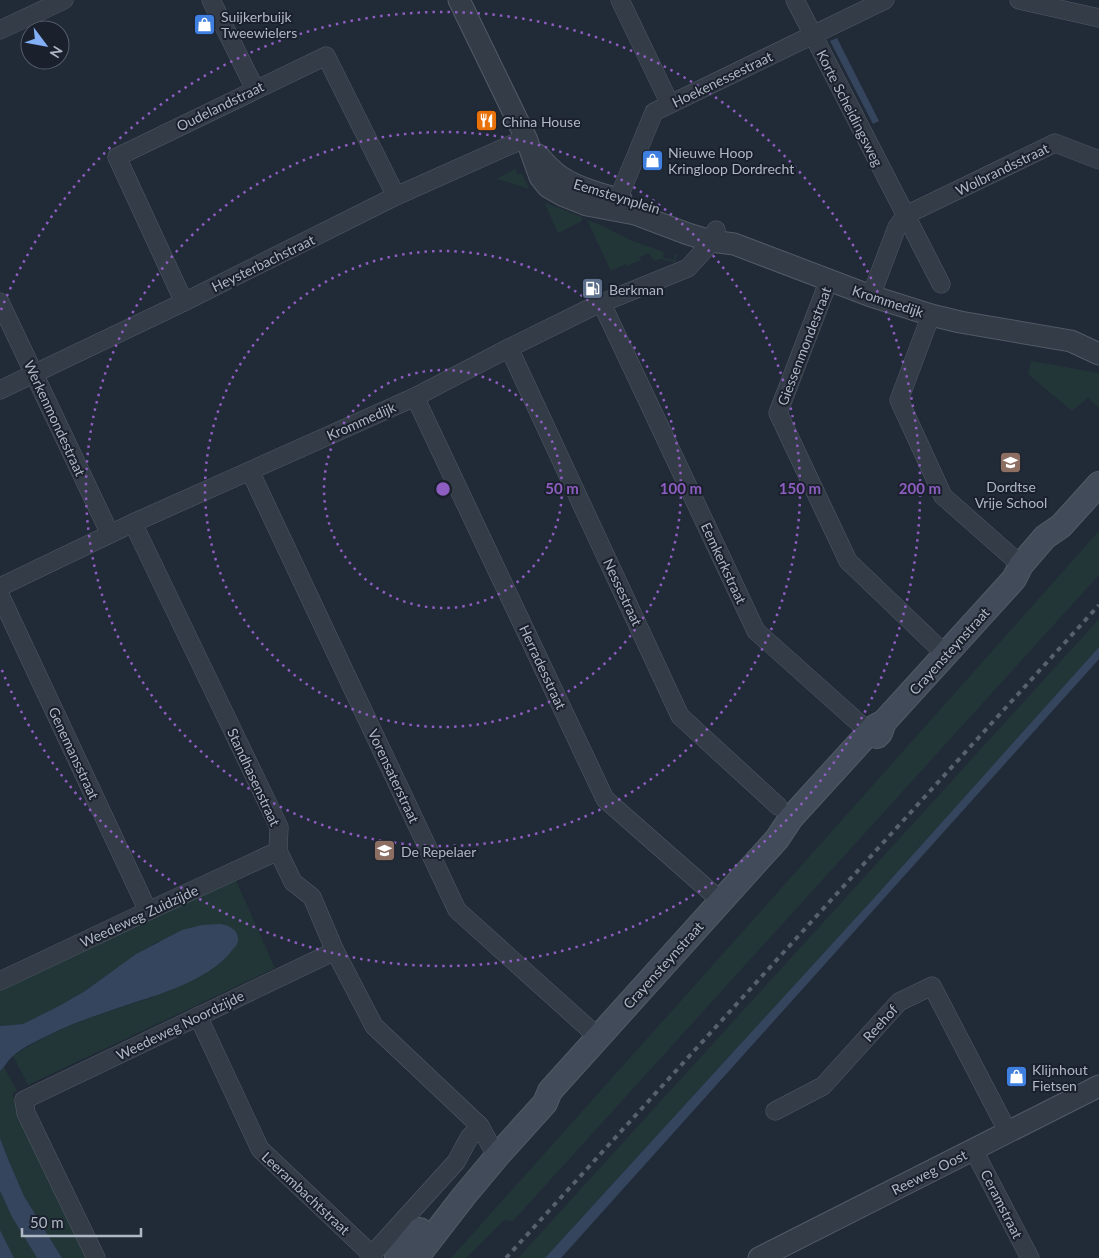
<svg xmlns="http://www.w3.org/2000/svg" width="1099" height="1258" font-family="Lato,sans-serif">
  <rect width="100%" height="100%" fill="#212a37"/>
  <g fill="#223638">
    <path d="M515,169L518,175L522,173L529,189L498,179V178Z"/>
    <path d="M546,203L582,217V221L558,233L545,204Z"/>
    <path d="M587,220L598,224L630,240L664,252L663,258L674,260L675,254H677L675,262L659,259L654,261L649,253L640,257L641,260L627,266L626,264L611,271Z"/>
    <path d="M1031,361L1099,373V408L1088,398L1072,411L1028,374Z"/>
    <path d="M1099,531V575L513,1221L504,1220L466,1258H451L670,1013Z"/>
    <path d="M1099,619V647L874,898L545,1258H518Z"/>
    <path d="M234,876L275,968L28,1085L13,1056C27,1047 42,1038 58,1031C89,1017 121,1007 154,997L159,941L136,954L85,991L59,1006L23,1024L0,1026V987Z"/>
    <path d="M4,1067L17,1091L13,1093V1097L88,1258H62L24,1196L8,1159L0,1138V1071Z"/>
    <path d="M0,1191L12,1217L37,1258H14L0,1230Z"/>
  </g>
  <g fill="#35455e">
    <path d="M837,38L879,121L873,124L830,41Z"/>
    <path d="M1099,647V659L561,1258H545L874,898Z"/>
    <path d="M220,924C228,925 238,929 238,939C238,944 236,946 233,949C209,983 146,998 109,1011C91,1017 72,1024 55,1032C43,1038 22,1047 12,1057C7,1061 5,1067 0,1071V1026L23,1024L59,1006L85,991L136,954L182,930L202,925Z"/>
    <path d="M0,1138L8,1159L24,1196L62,1258H37L12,1217L0,1191Z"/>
    <path d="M0,1230L14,1258H0Z"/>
  </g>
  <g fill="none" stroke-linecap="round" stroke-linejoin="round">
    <defs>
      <g id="minor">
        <path d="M211,0L255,89"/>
        <path d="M620,0L670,104"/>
        <path d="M795,0L941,284"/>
        <path d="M1019,0L1099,18"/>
        <path d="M0,30L64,0"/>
        <path d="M614,209L654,112L885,0"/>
        <path d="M829,280L778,413L848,561L945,654"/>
        <path d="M871,296L897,227L906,215L1055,143L1099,160"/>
        <path d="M0,302L110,534"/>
        <path d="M184,302L117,157L326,56L396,196"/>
        <path d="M602,304L756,631L869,732"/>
        <path d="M931,315L899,400L943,496L1021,565"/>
        <path d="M509,348L680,716L778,806"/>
        <path d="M0,390L184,302L396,196L526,138"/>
        <path d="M415,397L605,799L721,901"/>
        <path d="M250,471L457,910L598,1037"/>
        <path d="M133,523L279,827L278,851L293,882L312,897L335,951L374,1026L480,1126L492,1148L499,1154"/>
        <path d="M0,587L133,523L415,397L509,348L592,307L688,268L707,247L716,230"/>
        <path d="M0,595L148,911"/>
        <path d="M0,981L148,911L278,851"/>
        <path d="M198,1016L260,1149L372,1255"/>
        <path d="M775,1111L823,1086L899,1002L932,986L1008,1132"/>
        <path d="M973,1149L1030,1258"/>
        <path d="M96,1258L26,1113L24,1100L335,951"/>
        <path d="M369,1258L456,1162L469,1138L480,1126"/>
      </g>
      <g id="tertiary">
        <path d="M459,0L526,138L540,177L548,187L562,195L587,205L635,214L688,234L711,241L734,244L871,296L931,315L960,322L1071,341L1099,354"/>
        <path d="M538,155C545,163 552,171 561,177C576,187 604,196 621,199"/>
        <path d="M759,1258L1099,1086"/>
      </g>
      <g id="secondary">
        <path d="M877,736L880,733L884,722L1014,579L1021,565L1045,537L1061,526L1099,484"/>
        <path d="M397,1258L420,1230"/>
        <path d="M416,1258L464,1196L499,1154L545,1103L550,1091L777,839L791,818L873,728L884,722"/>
      </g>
    </defs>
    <use href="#minor" stroke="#515a65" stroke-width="19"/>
    <use href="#tertiary" stroke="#515a65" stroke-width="23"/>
    <use href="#secondary" stroke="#515a65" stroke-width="26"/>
    <use href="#minor" stroke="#343c48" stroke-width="18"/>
    <use href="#tertiary" stroke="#343c48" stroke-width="21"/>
    <use href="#secondary" stroke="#424b5a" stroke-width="24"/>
    <path stroke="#56606f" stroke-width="4" stroke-dasharray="5 5" stroke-linecap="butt" d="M506,1258L1099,605"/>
  </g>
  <g fill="none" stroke="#8d5dc1" stroke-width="2.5" stroke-dasharray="2.5 5">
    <circle cx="443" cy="489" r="119"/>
    <circle cx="443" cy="489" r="238"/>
    <circle cx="443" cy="489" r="357"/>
    <path d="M1 310A477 477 0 1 1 1 668"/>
  </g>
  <defs>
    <symbol id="shop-square" viewBox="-11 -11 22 22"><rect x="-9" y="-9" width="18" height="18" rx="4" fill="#3f7fe0" stroke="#1a212c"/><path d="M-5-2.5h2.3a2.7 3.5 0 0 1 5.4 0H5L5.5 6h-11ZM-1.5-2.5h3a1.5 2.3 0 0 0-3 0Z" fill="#fff"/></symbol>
    <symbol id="restaurant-square" viewBox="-11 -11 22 22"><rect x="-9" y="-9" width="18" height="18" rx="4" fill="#e8710a" stroke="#1a212c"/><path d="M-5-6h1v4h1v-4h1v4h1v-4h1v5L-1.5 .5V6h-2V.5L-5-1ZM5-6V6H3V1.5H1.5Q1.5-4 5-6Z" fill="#fff"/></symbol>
    <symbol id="fuel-square" viewBox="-11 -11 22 22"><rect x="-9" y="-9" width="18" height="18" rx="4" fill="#5c6f8a" stroke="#1a212c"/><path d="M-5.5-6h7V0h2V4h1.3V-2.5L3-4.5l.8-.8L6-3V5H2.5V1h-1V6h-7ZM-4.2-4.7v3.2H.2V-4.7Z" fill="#fff"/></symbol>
    <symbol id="school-square" viewBox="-11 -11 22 22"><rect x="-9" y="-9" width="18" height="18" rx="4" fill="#8d6e63" stroke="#1a212c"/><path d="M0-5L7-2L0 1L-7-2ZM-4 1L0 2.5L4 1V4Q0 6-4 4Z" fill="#fff"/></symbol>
  </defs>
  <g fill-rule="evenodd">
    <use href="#shop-square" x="192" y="12" width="25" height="25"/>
    <use href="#restaurant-square" x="474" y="108" width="25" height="25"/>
    <use href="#shop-square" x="640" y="148" width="25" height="25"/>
    <use href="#fuel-square" x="580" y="276" width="25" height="25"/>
    <use href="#school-square" x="998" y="450" width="25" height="25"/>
    <use href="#school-square" x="372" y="838" width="25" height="25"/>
    <use href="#shop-square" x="1004" y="1064" width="25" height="25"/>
  </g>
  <g text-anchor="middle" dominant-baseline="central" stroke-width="4" stroke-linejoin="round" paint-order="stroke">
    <g font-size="14" fill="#aeb7c4" stroke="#1a212c" text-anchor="start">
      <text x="221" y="16">Suijkerbuijk<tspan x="221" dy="16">Tweewielers</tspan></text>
      <text x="502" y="121">China House</text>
      <text x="668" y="152">Nieuwe Hoop<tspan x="668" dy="16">Kringloop Dordrecht</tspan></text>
      <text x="609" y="289">Berkman</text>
      <text x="1011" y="486" text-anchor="middle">Dordtse<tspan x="1011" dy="16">Vrije School</tspan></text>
      <text x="401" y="851">De Repelaer</text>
      <text x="1032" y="1069">Klijnhout<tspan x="1032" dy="16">Fietsen</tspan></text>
    </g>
    <g font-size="14" fill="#aeb7c4" stroke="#1a212c">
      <text transform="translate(722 79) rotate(-26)">Hoekenessestraat</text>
      <text transform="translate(220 106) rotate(-26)">Oudelandstraat</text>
      <text transform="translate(850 108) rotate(63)">Korte Scheidingsweg</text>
      <text transform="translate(1002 169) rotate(-26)">Wolbrandsstraat</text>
      <text transform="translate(617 196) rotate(17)">Eemsteynplein</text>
      <text transform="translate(263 263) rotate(-26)">Heysterbachstraat</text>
      <text transform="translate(888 301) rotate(18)">Krommedijk</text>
      <text transform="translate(804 346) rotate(-69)">Giessenmondestraat</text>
      <text transform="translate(55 418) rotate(65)">Werkenmondestraat</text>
      <text transform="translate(361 421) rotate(-24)">Krommedijk</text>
      <text transform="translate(724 563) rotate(65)">Eemkerkstraat</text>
      <text transform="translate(623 592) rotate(65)">Nessestraat</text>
      <text transform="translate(949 651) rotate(-48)">Crayensteynstraat</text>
      <text transform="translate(543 667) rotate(65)">Herradesstraat</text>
      <text transform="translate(74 753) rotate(65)">Genemansstraat</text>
      <text transform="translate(394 776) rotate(65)">Vorensaterstraat</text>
      <text transform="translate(254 777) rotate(65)">Standhasenstraat</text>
      <text transform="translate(139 916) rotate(-25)">Weedeweg Zuidzijde</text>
      <text transform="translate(663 965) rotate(-48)">Crayensteynstraat</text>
      <text transform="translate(880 1023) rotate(-48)">Reehof</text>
      <text transform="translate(180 1025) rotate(-26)">Weedeweg Noordzijde</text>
      <text transform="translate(929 1172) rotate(-27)">Reeweg Oost</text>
      <text transform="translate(306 1193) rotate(43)">Leerambachtstraat</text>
      <text transform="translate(1002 1204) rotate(63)">Ceramstraat</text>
    </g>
  </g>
  <circle cx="443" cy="489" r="8" fill="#8d5dc1" stroke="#1a212c" stroke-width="2.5"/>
  <g font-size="15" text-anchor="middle" font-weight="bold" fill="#8d5dc1" stroke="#1a212c" stroke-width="4" stroke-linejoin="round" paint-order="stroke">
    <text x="562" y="494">50 m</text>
    <text x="681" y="494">100 m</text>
    <text x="800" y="494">150 m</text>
    <text x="920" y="494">200 m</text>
  </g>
  <g transform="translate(45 45) rotate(122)"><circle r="24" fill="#1a212c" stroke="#555d69"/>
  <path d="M0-4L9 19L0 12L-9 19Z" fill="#82aff5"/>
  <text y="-8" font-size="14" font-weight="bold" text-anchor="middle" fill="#aeb7c4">N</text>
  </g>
  <path d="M22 1228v8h119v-8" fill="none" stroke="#aeb7c4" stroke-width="2.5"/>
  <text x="30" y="1228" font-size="15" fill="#aeb7c4" stroke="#1a212c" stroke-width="4" paint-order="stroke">50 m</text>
</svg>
